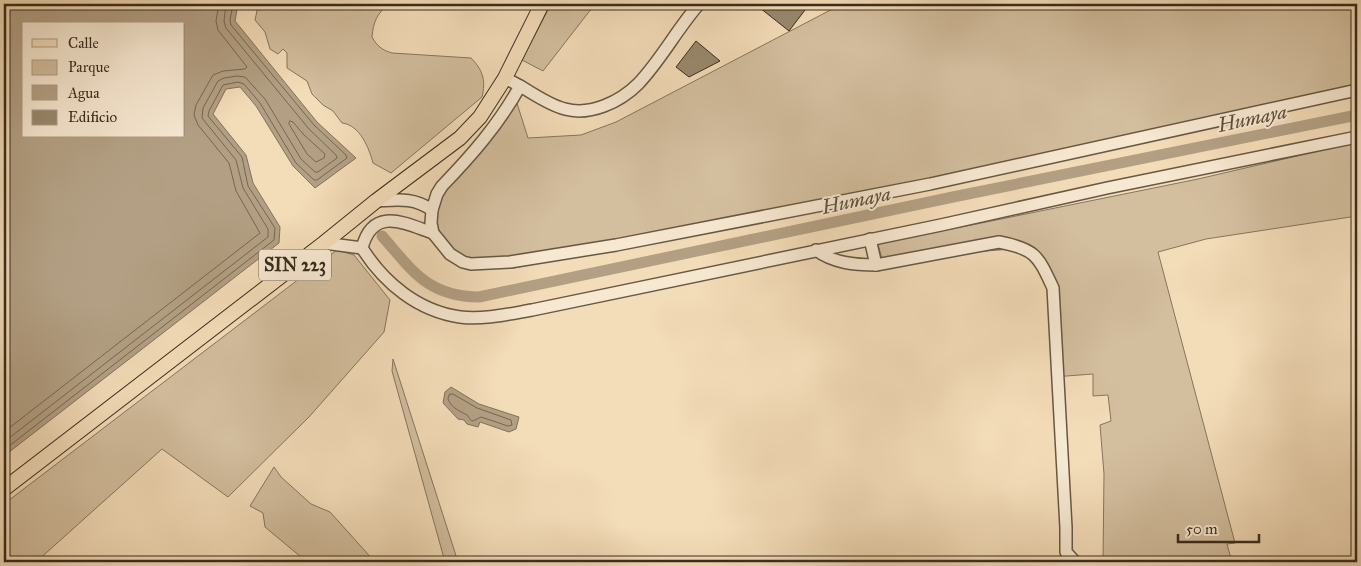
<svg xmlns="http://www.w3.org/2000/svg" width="1361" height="566" font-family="'IM FELL Great Primer',serif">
  <rect width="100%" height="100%" fill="#f3dcb8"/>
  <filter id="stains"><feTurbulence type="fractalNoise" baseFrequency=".004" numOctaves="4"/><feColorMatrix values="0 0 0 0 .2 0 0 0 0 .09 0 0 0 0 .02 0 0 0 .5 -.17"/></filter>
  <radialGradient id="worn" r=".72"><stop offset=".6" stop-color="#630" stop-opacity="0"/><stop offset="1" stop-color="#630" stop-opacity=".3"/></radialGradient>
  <g fill="#d3be9e" stroke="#86755e">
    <path d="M248,4H389C377,13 373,23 372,37C377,46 382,50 392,53L471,58C483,70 486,81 482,97L391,173L373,163C369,148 360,125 342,123L333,111L323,105L312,94L307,81L287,68V53L283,49L278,54L270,49L265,32L255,20L258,6Z"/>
    <path d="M551,4H595L543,71L522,60Z"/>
    <path d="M842,4H1357V89L514,268L470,266L443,249L429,216L434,195L515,97L528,138L581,135L616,122Z"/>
    <path d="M1357,142V216L1206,239L1158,252L1235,543L1227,544L1232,562H1103L1104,474L1100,425L1111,421L1108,395L1093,396V374L1053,377L1051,293L1044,266L1025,248L882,259L878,244L1198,179Z"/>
    <path d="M337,250L354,255L390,300L384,332L309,417L228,497L162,449L36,562H4V504Z"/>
    <path d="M393,359L458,562H445L392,371Z"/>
    <path d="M274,467L281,477L311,504L330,512L375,562H307L265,527L263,513L250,506Z"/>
  </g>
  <g fill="#b3a084" stroke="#82725b" fill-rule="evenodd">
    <path d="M4,4H238L235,21L317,122L356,158L315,188L293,166L256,106L240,87L226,89L213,114L246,155L253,183L280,227L279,243L4,456ZM24,24H184V136H24Z"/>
    <path d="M451,387L479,404L519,417L516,429L509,432L480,422L478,427L467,424L464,420L458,419L443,403L445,392Z"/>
  </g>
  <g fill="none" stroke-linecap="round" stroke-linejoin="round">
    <g stroke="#766651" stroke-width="1">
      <path d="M290,121L293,122L304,135L325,154L324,158L316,162L307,154L289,124Z"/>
      <path d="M450,394H453L477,408L511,420L512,425L508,426L481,417C478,418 476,420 473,421C470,421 469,417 467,415C460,411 451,408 448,399Z"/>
      <path d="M4,432L260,233L236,191L229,163L198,125L194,115L196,105L213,75L223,71L245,69L247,67L218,30L216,21L219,4"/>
      <path d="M4,442L268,237V229L243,188L236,160L202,118L203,108L218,81L224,78L237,76L245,77L265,99L301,159L315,172H318L337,158L336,155L309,129L226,28L224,21L226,4"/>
      <path d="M4,450L274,240L275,228L248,186L242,157L208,116L209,111L223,85L238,82L244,84L260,103L296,163L314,180H317L347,158L346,155L314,125L231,25L230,20L233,4"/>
    </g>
    <path stroke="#b3a084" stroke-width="11" d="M382,236C413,271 427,296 479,297L953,197L1357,115"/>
  </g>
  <g fill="#99886e" stroke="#382c1e">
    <path d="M755,4H797L805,10L789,31Z"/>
    <path d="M696,41L720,61L689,77L676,67Z"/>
  </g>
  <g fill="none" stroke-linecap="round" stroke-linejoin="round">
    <defs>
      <g id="minor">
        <path d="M520,86C534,94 549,105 565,109C590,116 620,102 638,84C661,60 677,29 699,4"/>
        <path d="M376,201C398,200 413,197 432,210L431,223L433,233L450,254L463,262L471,264L510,262L616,245L930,184L1357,90"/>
        <path d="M432,210L437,194L442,186C472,155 499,124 520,86L505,78"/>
        <path d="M433,233C404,223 373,206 362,248C384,283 418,311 460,317C483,320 509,314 532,310L941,225L1107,188L1357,137"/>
        <path d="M870,239L876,265"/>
        <path d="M324,243L362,248"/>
        <path d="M816,250C833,263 855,265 876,265L999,242C1036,249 1038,256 1053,288L1066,528V552L1075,562"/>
      </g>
      <path id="major" d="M4,489L324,243L376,201L460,138L480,117L505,78L542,4"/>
    </defs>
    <use href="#minor" stroke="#675844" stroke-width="14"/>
    <use href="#major" stroke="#382c1e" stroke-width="16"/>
    <use href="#minor" stroke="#f7e8d1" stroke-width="11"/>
    <use href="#major" stroke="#f3dcb8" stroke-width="14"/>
  </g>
  <g text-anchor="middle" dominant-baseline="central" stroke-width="4" stroke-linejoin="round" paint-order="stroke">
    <rect fill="#f7e8d1" stroke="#716454" stroke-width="1" x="259" y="249.5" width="72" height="31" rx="4"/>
    <g font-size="18" font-weight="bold" fill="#382c1e">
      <text x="295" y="265">SIN 223</text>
    </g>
    <g font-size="20" font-style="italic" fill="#5d4f3d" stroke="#f7e8d1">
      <text transform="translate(1252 118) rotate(-12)">Humaya</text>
      <text transform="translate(856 200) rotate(-12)">Humaya</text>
    </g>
  </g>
  <rect width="1361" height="566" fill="none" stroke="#f3dcb8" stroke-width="20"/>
  <rect x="5" y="5" width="1351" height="556" fill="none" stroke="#382c1e" stroke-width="2.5"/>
  <rect x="10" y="10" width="1341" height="546" fill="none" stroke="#382c1e"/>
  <rect x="22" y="22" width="162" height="115" fill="#f7e8d1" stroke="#ab9d89"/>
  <rect x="32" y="39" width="25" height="8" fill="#f3dcb8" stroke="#ab9d89"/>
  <text x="68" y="48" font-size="15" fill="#382c1e">Calle</text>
  <rect x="32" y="60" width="25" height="15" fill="#d3be9e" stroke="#ab9d89"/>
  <text x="68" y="72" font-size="15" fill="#382c1e">Parque</text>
  <rect x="32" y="85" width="25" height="15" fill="#b3a084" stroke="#ab9d89"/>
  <text x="68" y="98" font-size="15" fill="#382c1e">Agua</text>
  <rect x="32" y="110" width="25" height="15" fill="#99886e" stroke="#ab9d89"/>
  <text x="68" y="122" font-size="15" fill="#382c1e">Edificio</text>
  <path d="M1178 534v8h81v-8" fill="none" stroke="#382c1e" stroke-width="2.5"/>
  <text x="1186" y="534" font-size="15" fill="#382c1e" stroke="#f7e8d1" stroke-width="4" paint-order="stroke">50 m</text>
  <rect width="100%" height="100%" filter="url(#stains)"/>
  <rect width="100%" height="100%" fill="url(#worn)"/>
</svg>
